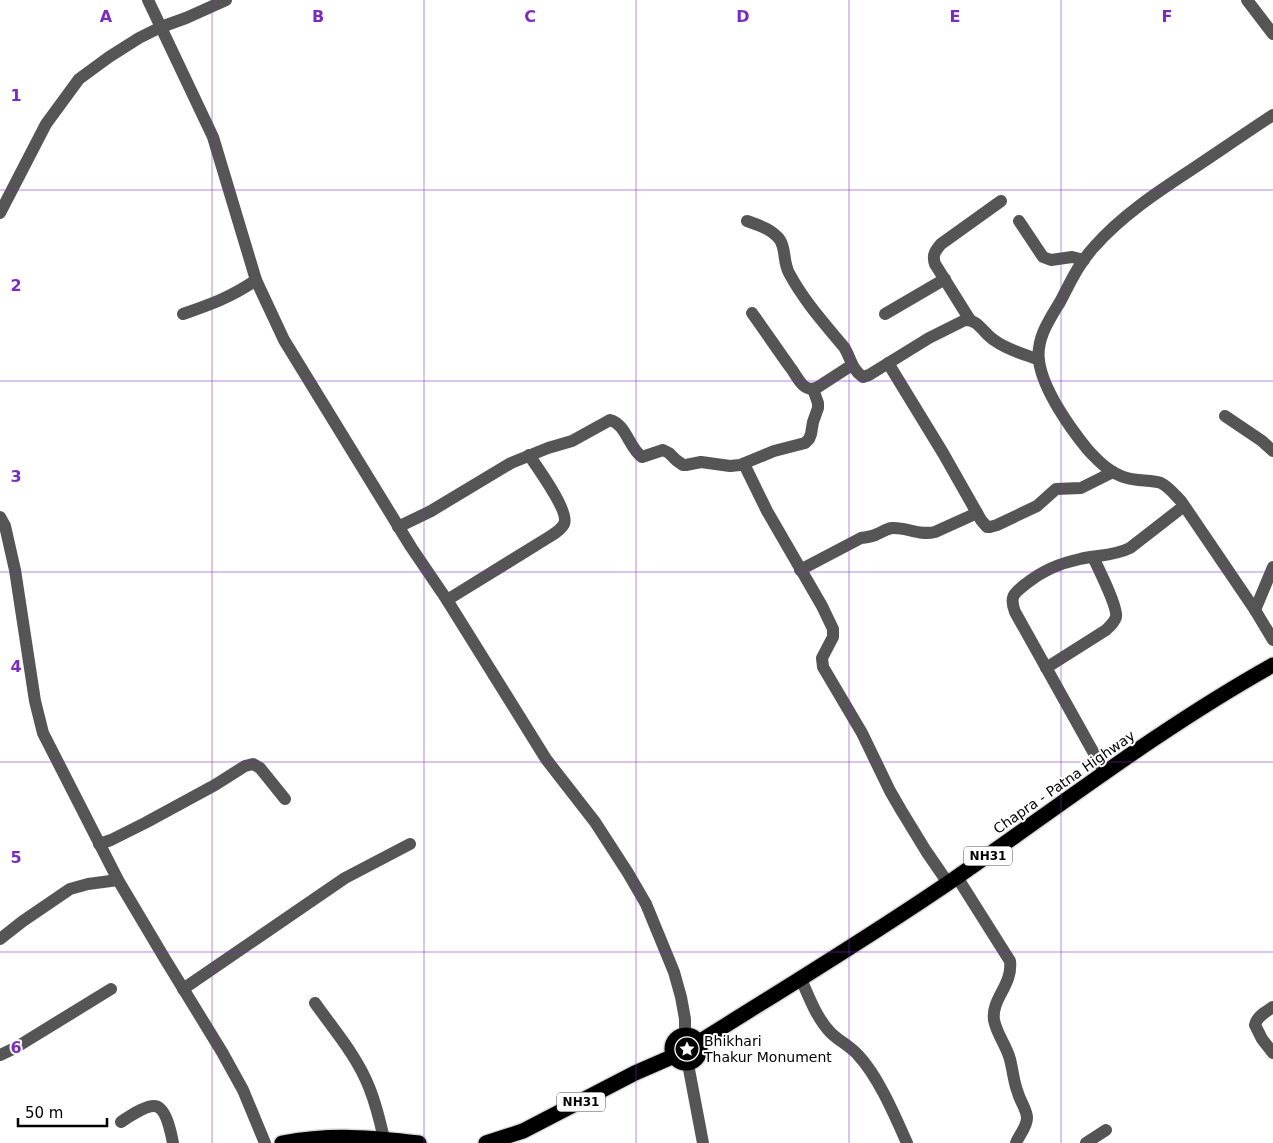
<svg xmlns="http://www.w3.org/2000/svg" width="1273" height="1143" font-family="'DejaVu Sans',sans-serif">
  <rect width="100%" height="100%" fill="#fff"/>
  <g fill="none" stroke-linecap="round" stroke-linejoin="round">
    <defs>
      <g id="highway">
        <circle cx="686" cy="1049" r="14"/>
        <path d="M699,1042C785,988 873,935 957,877C1061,805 1162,727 1273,665"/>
        <path d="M282,1143C330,1134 371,1137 419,1143"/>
        <path d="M486,1143L523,1131L635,1073L674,1056"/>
      </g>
    </defs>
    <use href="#highway" stroke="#dbdbdb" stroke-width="18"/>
    <g stroke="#555" stroke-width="12">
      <path d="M148,0L213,137L256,280L284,340L411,547L447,600L546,759L595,822L628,873L646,904L674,972L681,997L685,1019V1035"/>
      <path d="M1247,0L1273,34"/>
      <path d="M1273,115C1247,132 1221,150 1194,168C1159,191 1122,215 1094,247C1079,263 1070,283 1060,302C1049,320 1036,339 1039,361C1043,390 1070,428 1088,450C1099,462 1111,474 1127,478C1137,481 1153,480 1161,483C1169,487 1175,495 1181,501L1255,610L1273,640"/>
      <path d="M0,213L46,124L79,79L109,57L139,38L161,27L186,18L226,0"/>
      <path d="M747,221C758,225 772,229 780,240C786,249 783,262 789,273C804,301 824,323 844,347C851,358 851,369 863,377L869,375L929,338L965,320C978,319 984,334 994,340C1007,350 1024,354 1039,360"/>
      <path d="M1019,221L1043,257L1051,260L1072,257L1084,260"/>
      <path d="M752,313C765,331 777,349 790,367C795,373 798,381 804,386C809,390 813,389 818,387L852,365"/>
      <path d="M183,314C209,305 232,297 256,280"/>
      <path d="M885,314L945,279"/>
      <path d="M970,320L935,264C932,255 935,251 941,244L1001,201"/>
      <path d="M888,363L943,453L981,520L987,527H990L997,525L1037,506L1056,489L1081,488L1113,472"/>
      <path d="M1225,416L1262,441L1273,451"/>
      <path d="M744,464L767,511L822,606L833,629V637L822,658L823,667L862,733L890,791L901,810L926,851L948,883"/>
      <path d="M0,517L5,526L15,570L35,701L43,733L118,880L165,959L222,1052L243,1090L265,1143"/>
      <path d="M398,527L431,511L511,463L548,448L572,441L610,420C626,424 629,448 642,457L663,450L669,453L676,460L683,465H686L701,462L730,466L740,465L774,451L805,443L809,439L811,434L813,422L818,408V403L813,389"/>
      <path d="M800,570L861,538C867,537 872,537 877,534C882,532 886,529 892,528C907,527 919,536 935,532L977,513"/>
      <path d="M447,600L549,537C554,534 561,530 564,524C570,512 537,467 529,455"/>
      <path d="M1255,610L1273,567"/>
      <path d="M1046,668L1106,630C1110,626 1114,623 1116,617C1118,607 1098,568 1093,557"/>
      <path d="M1105,773L1015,612C1009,596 1014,593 1027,583C1042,571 1061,563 1080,559C1097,555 1114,556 1130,548L1184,506"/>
      <path d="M99,844L111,840L145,823L215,785L245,766L253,764L260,768L285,799"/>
      <path d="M957,877L1010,961C1013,985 991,999 994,1020C996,1032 1005,1044 1009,1056C1013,1068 1013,1081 1018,1093C1020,1101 1027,1110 1027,1118C1027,1127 1019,1135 1016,1143"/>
      <path d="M0,939L23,921L70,889L88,884L118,880"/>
      <path d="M801,979C809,997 817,1019 831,1033C839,1041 850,1046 858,1055C878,1076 895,1116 907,1143"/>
      <path d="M183,989L345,878L410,844"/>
      <path d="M315,1003C334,1030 357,1056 369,1087C376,1104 380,1121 384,1139"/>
      <path d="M1273,1007C1266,1012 1257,1016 1255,1025L1262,1039L1273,1053"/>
      <path d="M0,1055L15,1048L111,989"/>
      <path d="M688,1064L703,1143"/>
      <path d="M121,1122C128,1117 145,1106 154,1106C166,1106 171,1133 173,1143"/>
      <path d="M1086,1143L1106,1130"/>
    </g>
    <use href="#highway" stroke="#000" stroke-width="15"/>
  </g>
  <path fill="none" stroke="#7b2cbf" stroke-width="1" stroke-opacity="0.55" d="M212,0V1143M424,0V1143M636,0V1143M849,0V1143M1061,0V1143M0,190H1273M0,381H1273M0,572H1273M0,762H1273M0,952H1273"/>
  <defs>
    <symbol id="sight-disc" viewBox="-11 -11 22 22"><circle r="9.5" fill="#000" stroke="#fff"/><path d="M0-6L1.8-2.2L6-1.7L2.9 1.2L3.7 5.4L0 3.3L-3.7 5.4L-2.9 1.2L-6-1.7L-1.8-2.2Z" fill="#fff"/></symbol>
  </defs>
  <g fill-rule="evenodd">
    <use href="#sight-disc" x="673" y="1035" width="28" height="28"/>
  </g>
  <g text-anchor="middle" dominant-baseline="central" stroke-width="4" stroke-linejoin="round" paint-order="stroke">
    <g fill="#fff" stroke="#4c4c4c" stroke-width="1">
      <rect x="964" y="846.5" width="48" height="19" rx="4"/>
      <rect x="557" y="1092.5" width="48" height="19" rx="4"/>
    </g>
    <g font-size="12" font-weight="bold" fill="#000">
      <text x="988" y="856">NH31</text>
      <text x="581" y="1102">NH31</text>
    </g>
    <g font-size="14" fill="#000" stroke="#fff">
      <text transform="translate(1064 782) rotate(-35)">Chapra - Patna Highway</text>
    </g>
    <g font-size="14" fill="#000" stroke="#fff" text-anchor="start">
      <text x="704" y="1041">Bhikhari<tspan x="704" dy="16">Thakur Monument</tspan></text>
    </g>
  </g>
  <g font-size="16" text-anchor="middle" font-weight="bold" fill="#7b2cbf" stroke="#fff" stroke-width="4" stroke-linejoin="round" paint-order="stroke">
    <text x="106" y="22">A</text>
    <text x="318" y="22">B</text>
    <text x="530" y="22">C</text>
    <text x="743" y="22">D</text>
    <text x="955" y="22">E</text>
    <text x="1167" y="22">F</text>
    <text x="16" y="101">1</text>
    <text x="16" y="291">2</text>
    <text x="16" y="482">3</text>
    <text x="16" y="672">4</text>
    <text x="16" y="863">5</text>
    <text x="16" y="1053">6</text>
  </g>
  <path d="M18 1118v8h89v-8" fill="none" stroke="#000000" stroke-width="2.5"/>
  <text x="25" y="1118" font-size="15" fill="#000000" stroke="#ffffff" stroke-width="4" paint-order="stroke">50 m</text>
</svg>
